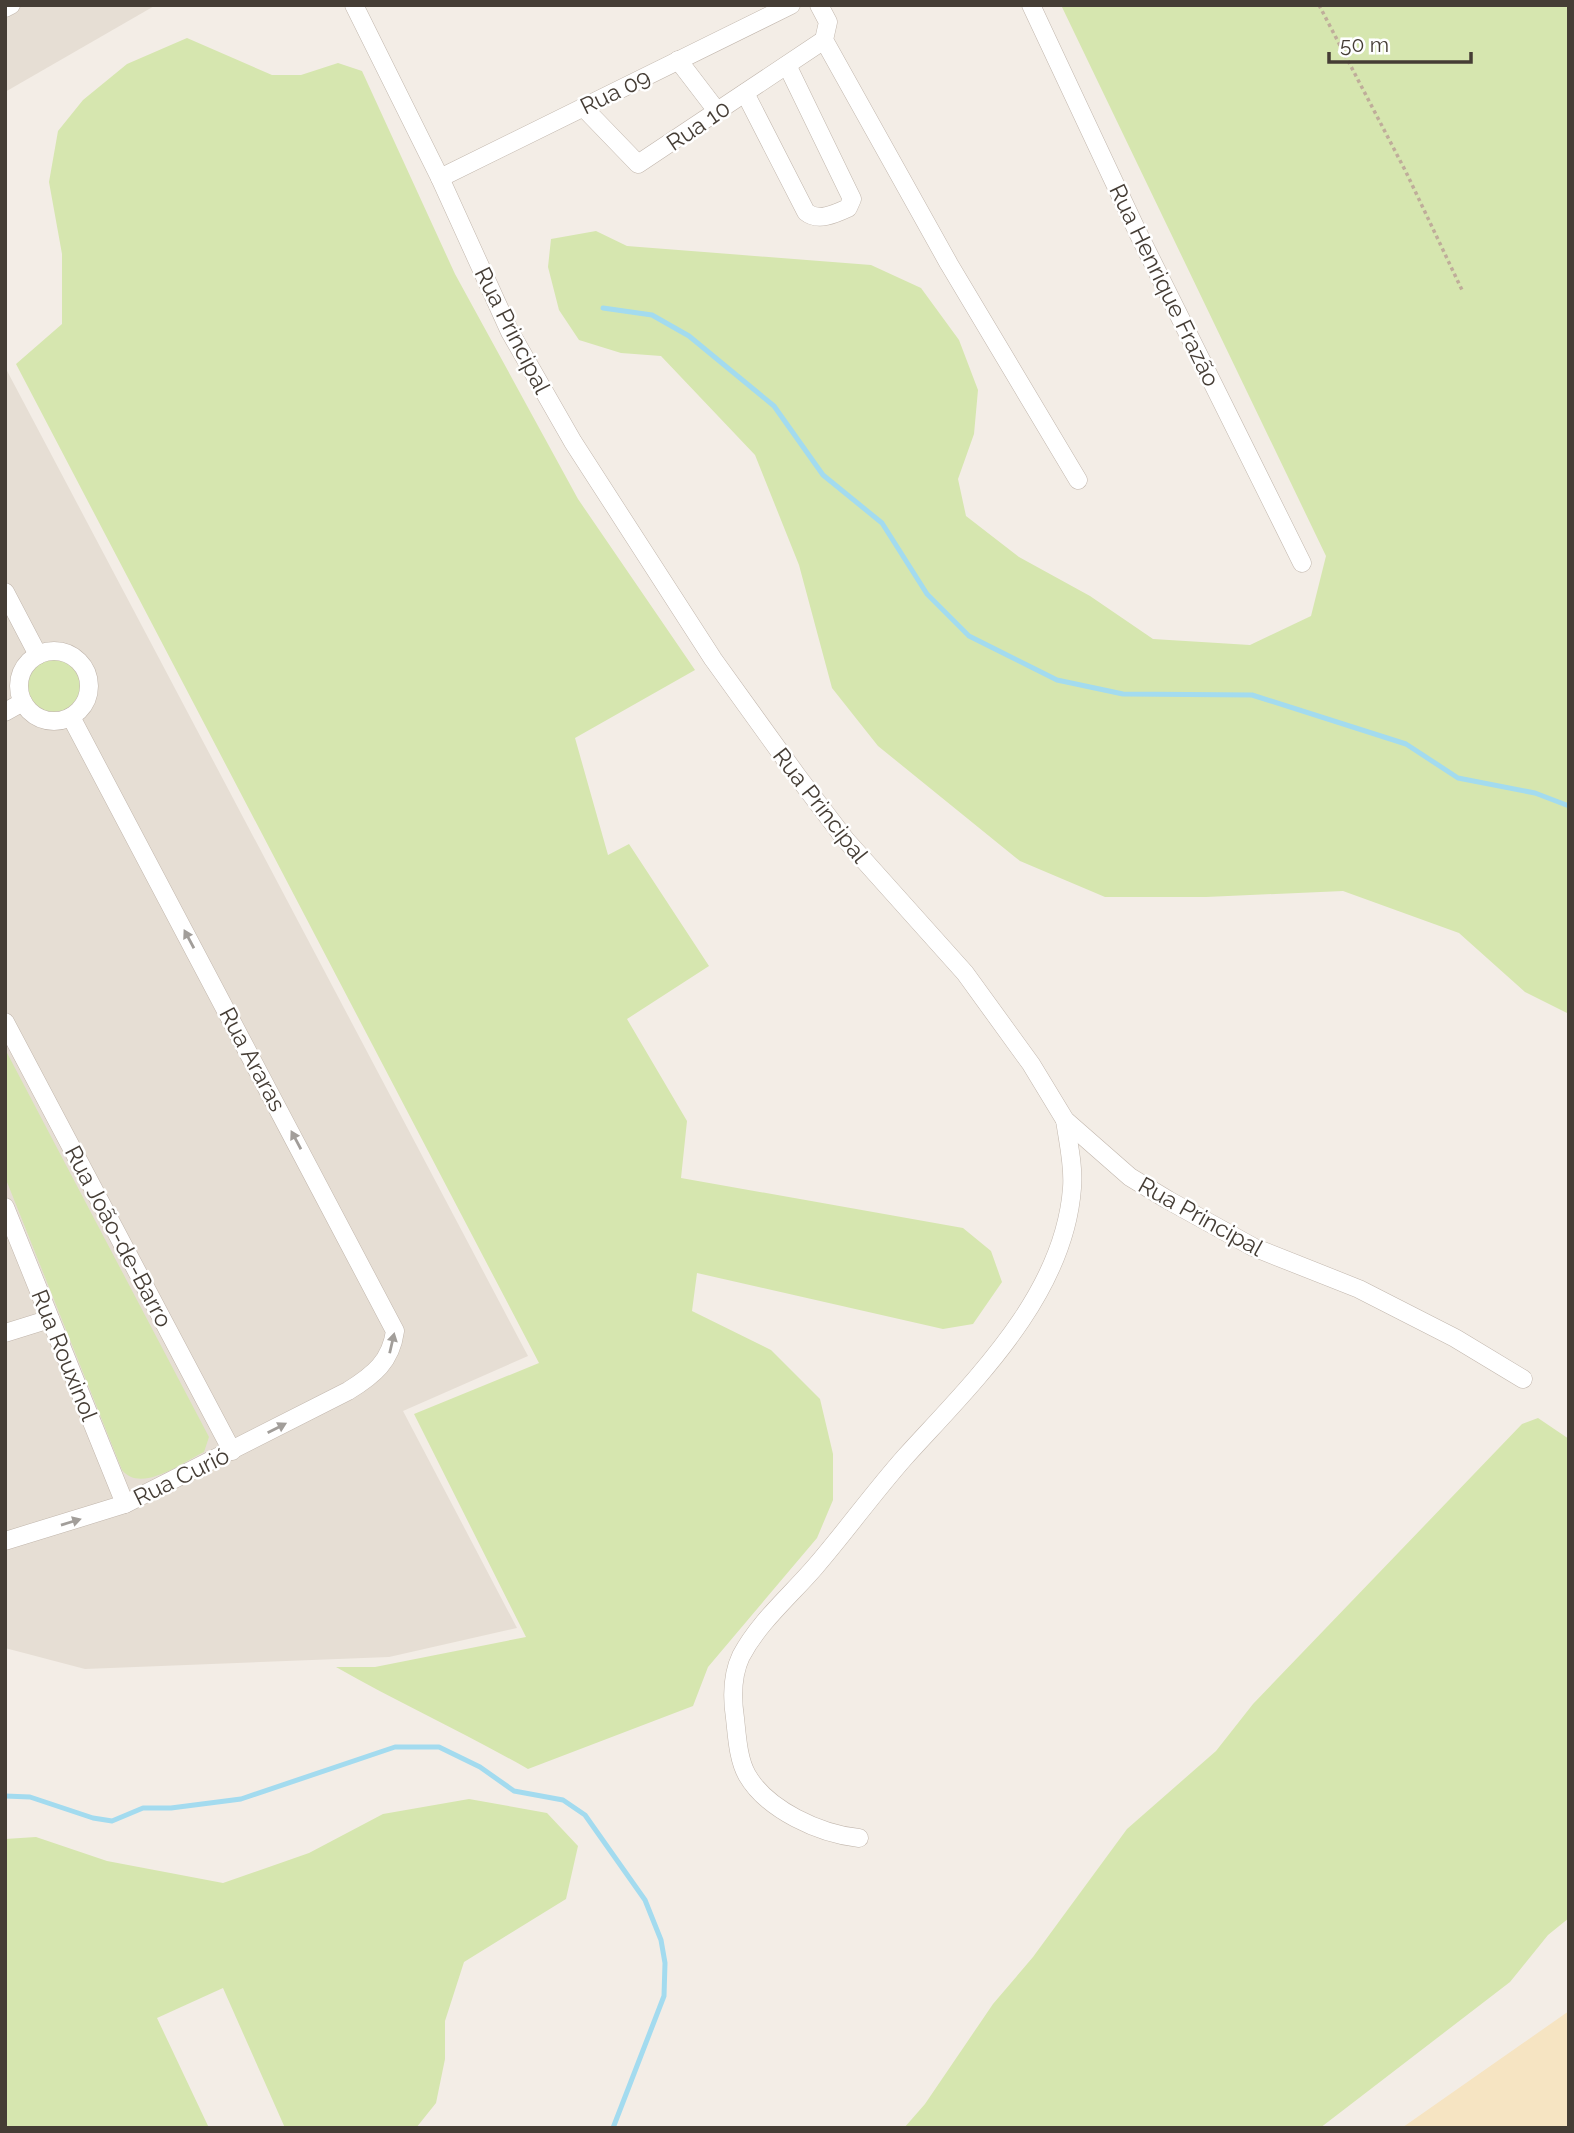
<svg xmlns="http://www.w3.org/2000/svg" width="1574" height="2133" font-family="Raleway,sans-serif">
  <rect width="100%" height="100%" fill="#f3ede6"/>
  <g fill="#e6ded4">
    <path d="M5,5H156L5,92Z"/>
    <path d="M5,367L528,1356L403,1411L517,1628L389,1657L85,1669L5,1648Z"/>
  </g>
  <g fill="#d6e6af">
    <path d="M1061,5H1569V1014L1525,992L1459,933L1343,891L1206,897H1105L1020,861L878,746L832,688L799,565L755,455L661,356L621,353L579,340L559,310L548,267L551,239L596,231L627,246L871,265L921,288L959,340L978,390L974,434L958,479L966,516L1019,557L1090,596L1153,639L1250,645L1311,616L1326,556Z"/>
    <path d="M187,38L272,75H301L338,63L362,71L455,274L578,499L695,670L575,738L608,855L629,844L709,966L627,1019L687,1121L681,1178L963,1228L991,1251L1002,1282L973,1324L943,1329L697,1273L692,1311L771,1350L820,1399L833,1454V1500L817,1538L708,1667L693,1706L528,1769C465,1733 399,1703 336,1667H375L526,1637L414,1414L539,1363L16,364L62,324V254L49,182L58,131L83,100L127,64Z"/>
    <circle cx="54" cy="686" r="28"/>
    <path d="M5,1049L209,1437L204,1452C183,1462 141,1494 122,1470L5,1177Z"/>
    <path d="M1538,1418L1569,1439V1918L1548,1935L1510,1982L1320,2128H904L925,2104L993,2004L1033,1957L1127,1829L1216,1751L1253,1704L1522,1424Z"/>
    <path d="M469,1799L547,1813L578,1846L566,1899L464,1962L445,2021V2059L436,2103L416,2128H285L223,1988L157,2018L209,2128H5V1839L36,1837L107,1861L223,1883L309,1853L383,1814Z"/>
  </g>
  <path fill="#f6e4c2" d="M1569,2011V2128H1401L1406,2125Z"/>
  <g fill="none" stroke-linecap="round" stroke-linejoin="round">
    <g stroke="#a3dbef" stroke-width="5">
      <path d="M603,308L652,315L689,336L774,406L823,475L882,523L927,594L969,636L1057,680L1123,694L1252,695L1406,744L1458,778L1535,793L1569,806"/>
      <path d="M5,1796L30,1797L93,1818L112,1821L143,1808H171L241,1799L395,1747H439L480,1767L514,1791L563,1800L585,1815L645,1900L661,1940L665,1963L664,1996L613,2128"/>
    </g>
    <defs>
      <g id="street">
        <path d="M354,5L440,178L510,332L573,442L713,659L798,777L845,839L965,973L1031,1064L1065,1120L1130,1177L1168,1200L1253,1247L1359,1289L1455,1338L1523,1379"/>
        <path d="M819,5L828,22L824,40L949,264L1078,480"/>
        <path d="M1031,5L1138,233L1302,563"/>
        <path d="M5,8L11,5"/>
        <path d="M678,60L717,111"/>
        <path d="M745,93L806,212C818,222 835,214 848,208L852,199L787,65"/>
        <path d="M583,107L638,164L824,40"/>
        <path d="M440,178L791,5"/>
        <path d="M5,592L38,655"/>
        <circle cx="54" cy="686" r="35"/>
        <path d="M5,712L23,702"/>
        <path d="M5,1022L232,1451"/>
        <path d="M5,1207L125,1504"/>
        <path d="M5,1333L50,1319"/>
        <path d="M5,1541L125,1504L348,1391C374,1375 391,1361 395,1331L71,717"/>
        <path d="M859,1838C820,1834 767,1810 747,1775C738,1759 737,1736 735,1718C732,1698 732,1675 741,1656C759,1622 790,1596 815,1567C846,1531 874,1492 905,1457C973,1382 1064,1296 1072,1188C1074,1166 1068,1142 1065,1120"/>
      </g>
    </defs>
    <use href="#street" stroke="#c1b6ac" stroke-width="19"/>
    <path stroke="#bfad9a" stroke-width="3.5" stroke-dasharray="3.5 3.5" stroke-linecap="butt" d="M1319,5L1406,172L1462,290"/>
    <use href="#street" stroke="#fff" stroke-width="18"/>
  </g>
  <defs><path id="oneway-solid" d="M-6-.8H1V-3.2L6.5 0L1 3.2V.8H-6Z" transform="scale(1.75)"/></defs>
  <g fill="#a29e9a">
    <use href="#oneway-solid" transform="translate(189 939) rotate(-118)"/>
    <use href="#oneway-solid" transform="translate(296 1140) rotate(-118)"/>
    <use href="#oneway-solid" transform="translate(392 1343) rotate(-77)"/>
    <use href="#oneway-solid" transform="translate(277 1428) rotate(-27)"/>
    <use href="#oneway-solid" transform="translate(71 1522) rotate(-17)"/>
  </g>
  <g text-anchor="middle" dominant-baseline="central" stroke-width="5" stroke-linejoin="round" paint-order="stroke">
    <g font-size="23" fill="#453d35" stroke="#fff">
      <text transform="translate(615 91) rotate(-26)">Rua 09</text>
      <text transform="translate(698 125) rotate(-34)">Rua 10</text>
      <text transform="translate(1165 285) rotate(64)">Rua Henrique Frazão</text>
      <text transform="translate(513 330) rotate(63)">Rua Principal</text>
      <text transform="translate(821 805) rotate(52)">Rua Principal</text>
      <text transform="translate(253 1059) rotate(62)">Rua Araras</text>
      <text transform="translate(1201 1216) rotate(29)">Rua Principal</text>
      <text transform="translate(119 1236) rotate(62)">Rua João-de-Barro</text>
      <text transform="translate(65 1355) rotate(68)">Rua Rouxinol</text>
      <text transform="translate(181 1476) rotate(-26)">Rua Curió</text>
    </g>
  </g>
  <rect width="1574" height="2133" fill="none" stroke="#453d35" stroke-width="14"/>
  <path d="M1329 52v10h142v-10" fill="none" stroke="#453d35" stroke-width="3.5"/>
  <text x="1340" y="52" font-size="21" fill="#453d35" stroke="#ffffff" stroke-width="5" paint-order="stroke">50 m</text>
</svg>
